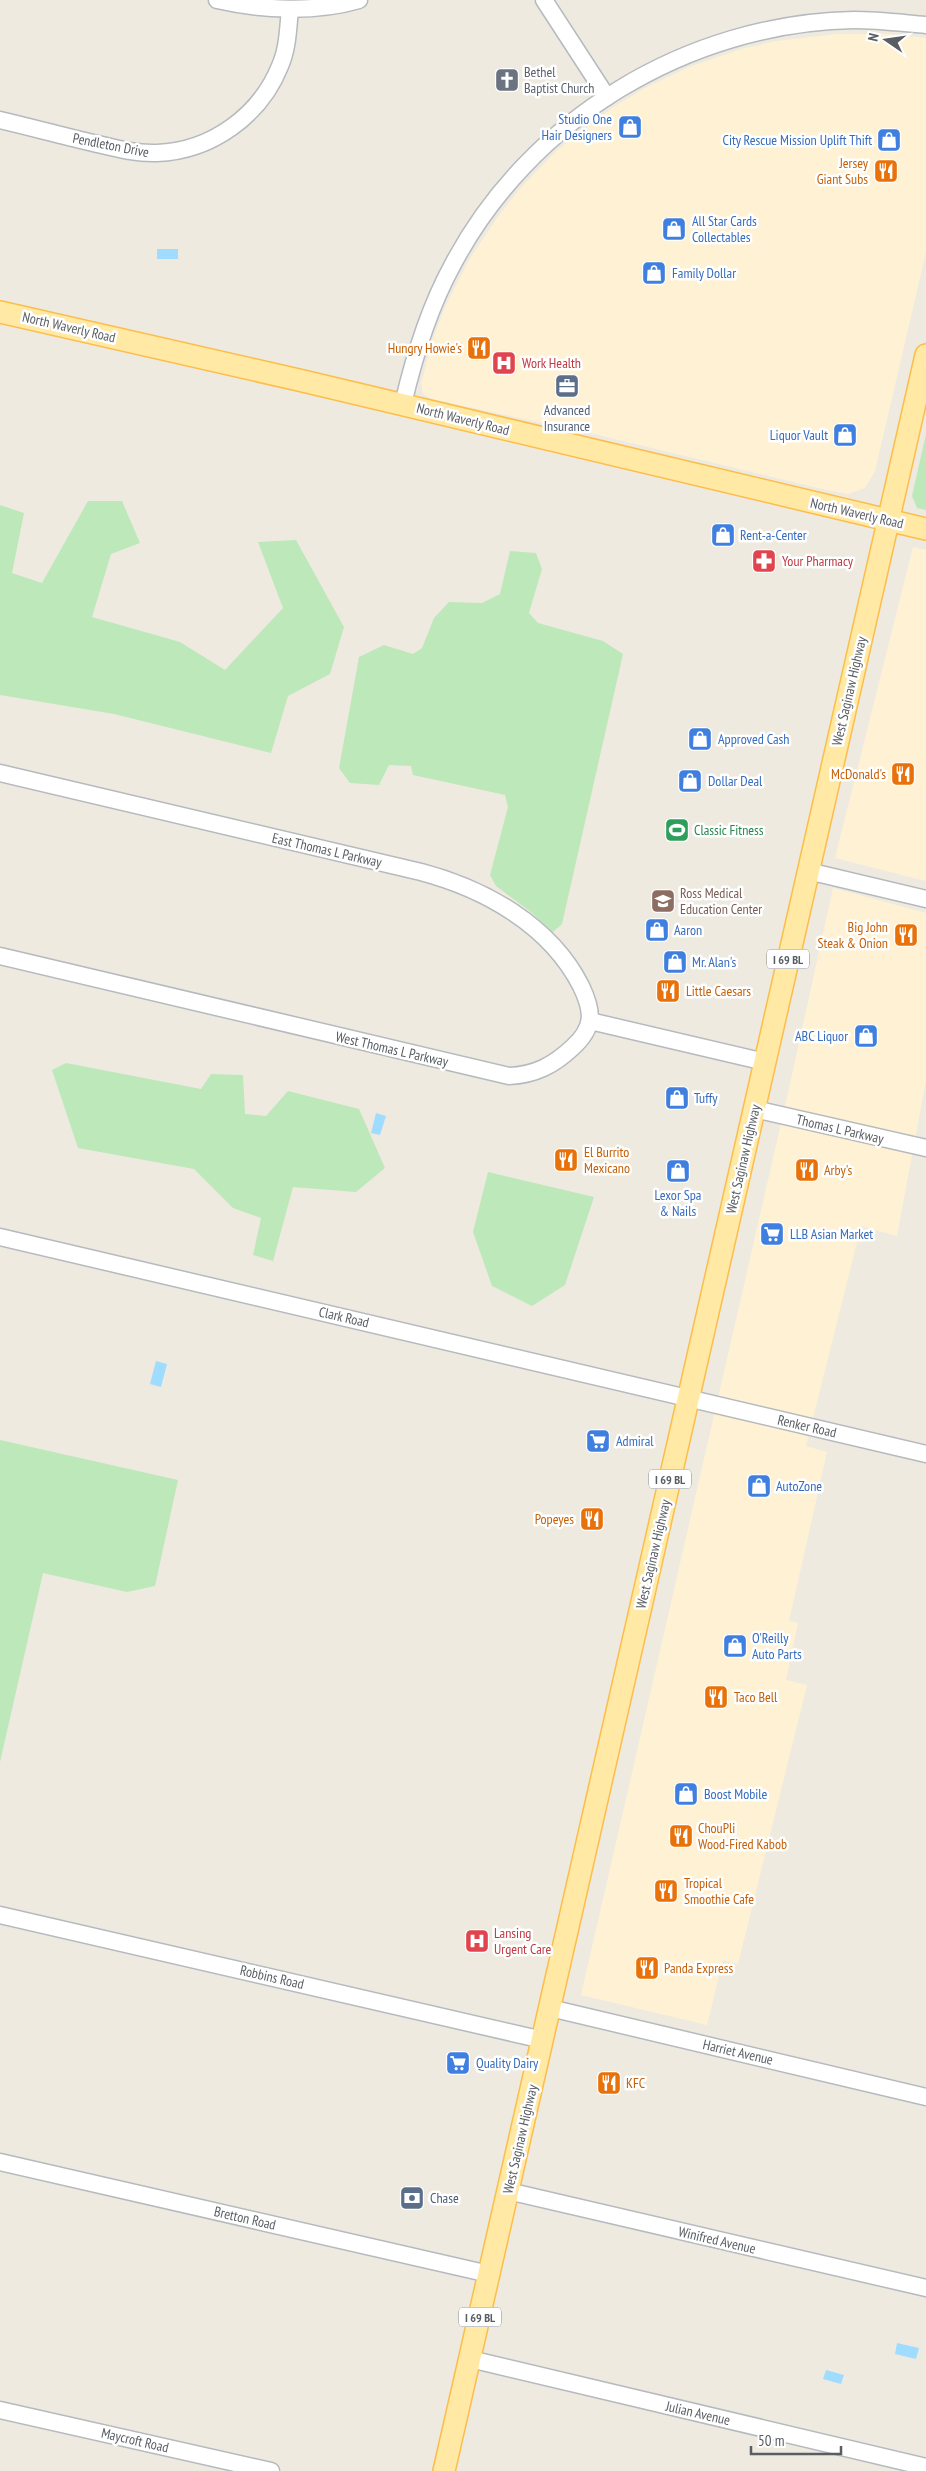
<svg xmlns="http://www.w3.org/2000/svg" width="926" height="2471" font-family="'PT Sans Narrow',sans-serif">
  <rect width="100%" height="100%" fill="#eeeae0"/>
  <g fill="#fff2d4">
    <path d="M837,34H888L926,38V252L875,471L865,488L848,494L831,491L594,434L432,399L423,394L421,383L434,336L446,305L469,260L497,218L518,191L555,152L612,108L645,88L689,67L741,49L777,41Z"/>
    <path d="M913,547L926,550V881L835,858Z"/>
    <path d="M833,888L926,913V1080L897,1236L861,1226L806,1446L827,1452L789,1621L798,1623L786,1680L807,1685L738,1964L723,1960L707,2025L581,1995L788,1093Z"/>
  </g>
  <g fill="#bde8ba">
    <path d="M926,434V510L917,508L912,496Z"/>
    <path d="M88,501H122L140,543L111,554L92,617L180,642L225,670L283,608L258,542L296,540L344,627L330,674L288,696L271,753L114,714L0,695V505L24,513L12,573L42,583Z"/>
    <path d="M510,551L536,553L542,569L529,613L538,623L603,641L623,654L562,924L553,932L531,912L496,886L490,875L508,807L505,795L413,775L411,766L389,765L379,785L350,783L339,768L359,657L384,645L413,654L422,648L434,618L449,602L482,603L500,594Z"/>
    <path d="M66,1063L201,1089L211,1074L243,1075L245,1114L266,1116L288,1091L359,1109L385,1168L356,1192L293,1187L273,1261L253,1255L261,1218L233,1208L194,1169L78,1148L52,1070Z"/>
    <path d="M488,1172L594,1197L565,1285L532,1306L492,1286L473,1232Z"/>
    <path d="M0,1440L178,1480L155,1586L127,1592L43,1573L0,1762Z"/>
  </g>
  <g fill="#9fdcff">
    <rect x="157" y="249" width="21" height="10"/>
    <path d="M376,1113L386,1116L380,1135L371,1133Z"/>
    <path d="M156,1361L167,1364L161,1387L150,1384Z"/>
    <path d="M897,2343L919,2348L916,2359L895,2354Z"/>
    <path d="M826,2370L844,2375L841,2384L823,2379Z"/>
  </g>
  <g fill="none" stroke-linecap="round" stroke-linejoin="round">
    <defs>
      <g id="minor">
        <path d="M217,0C261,10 315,13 359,0"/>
        <path d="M544,0L607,97"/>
        <path d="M0,120C30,127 59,135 89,142C111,147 134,154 157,153C211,151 260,116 280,66C288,48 288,28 290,9"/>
        <path d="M403,404C414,357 428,310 452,266C529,119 688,23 854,20C878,20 902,23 926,25"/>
        <path d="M0,773L421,872C485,889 550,925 581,986C593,1011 595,1027 573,1047C554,1065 535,1075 509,1076L0,956"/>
        <path d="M808,871L926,899"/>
        <path d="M590,1021L765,1062"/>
        <path d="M754,1109L926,1148"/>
        <path d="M0,1237L926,1454"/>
        <path d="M0,1915L543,2040"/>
        <path d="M550,2008L926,2097"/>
        <path d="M0,2162L489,2274"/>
        <path d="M508,2191L926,2288"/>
        <path d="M470,2359L926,2467"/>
        <path d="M0,2410L271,2471"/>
      </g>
      <g id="major">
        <path d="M0,312L303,381L926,529"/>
        <path d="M444,2471L926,355"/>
      </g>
    </defs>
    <use href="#minor" stroke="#b6babe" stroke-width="19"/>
    <use href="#major" stroke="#fdbd49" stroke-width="24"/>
    <use href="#minor" stroke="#fff" stroke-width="16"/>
    <use href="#major" stroke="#ffe9a4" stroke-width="21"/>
  </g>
  <defs>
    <symbol id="church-square" viewBox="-11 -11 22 22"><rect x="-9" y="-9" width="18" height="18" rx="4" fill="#6b7280" stroke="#fff"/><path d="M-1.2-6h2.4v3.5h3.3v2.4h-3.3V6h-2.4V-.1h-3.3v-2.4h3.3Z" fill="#fff"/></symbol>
    <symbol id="shop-square" viewBox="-11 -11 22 22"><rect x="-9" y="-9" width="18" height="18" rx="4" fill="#3f7fe0" stroke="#fff"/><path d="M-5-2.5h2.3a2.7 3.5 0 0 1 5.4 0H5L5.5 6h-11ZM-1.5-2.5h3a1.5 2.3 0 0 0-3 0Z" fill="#fff"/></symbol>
    <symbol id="restaurant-square" viewBox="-11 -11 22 22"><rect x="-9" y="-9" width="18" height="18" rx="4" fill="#e8710a" stroke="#fff"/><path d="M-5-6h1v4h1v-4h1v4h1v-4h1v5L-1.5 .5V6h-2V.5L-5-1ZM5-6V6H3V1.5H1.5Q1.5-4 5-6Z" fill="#fff"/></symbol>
    <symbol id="hospital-square" viewBox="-11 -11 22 22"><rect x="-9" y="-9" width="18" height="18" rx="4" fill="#e0444e" stroke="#fff"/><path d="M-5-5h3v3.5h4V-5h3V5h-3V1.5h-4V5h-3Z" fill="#fff"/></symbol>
    <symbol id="office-square" viewBox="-11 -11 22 22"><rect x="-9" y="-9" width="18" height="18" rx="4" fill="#5c6f8a" stroke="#fff"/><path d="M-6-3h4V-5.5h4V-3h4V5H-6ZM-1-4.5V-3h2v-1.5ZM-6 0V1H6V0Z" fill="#fff"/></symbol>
    <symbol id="pharmacy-square" viewBox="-11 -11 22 22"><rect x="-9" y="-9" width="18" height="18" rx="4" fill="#e0444e" stroke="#fff"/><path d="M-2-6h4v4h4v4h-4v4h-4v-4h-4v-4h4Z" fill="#fff"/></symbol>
    <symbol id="stadium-square" viewBox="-11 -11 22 22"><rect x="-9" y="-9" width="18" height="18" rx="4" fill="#2e9e5b" stroke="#fff"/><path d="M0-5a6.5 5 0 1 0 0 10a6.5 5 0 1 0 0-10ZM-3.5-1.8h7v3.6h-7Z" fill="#fff"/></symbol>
    <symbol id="school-square" viewBox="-11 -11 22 22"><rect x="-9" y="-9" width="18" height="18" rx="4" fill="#8d6e63" stroke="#fff"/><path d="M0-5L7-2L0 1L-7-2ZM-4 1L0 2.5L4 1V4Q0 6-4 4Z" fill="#fff"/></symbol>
    <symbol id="supermarket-square" viewBox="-11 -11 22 22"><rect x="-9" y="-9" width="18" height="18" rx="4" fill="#3f7fe0" stroke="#fff"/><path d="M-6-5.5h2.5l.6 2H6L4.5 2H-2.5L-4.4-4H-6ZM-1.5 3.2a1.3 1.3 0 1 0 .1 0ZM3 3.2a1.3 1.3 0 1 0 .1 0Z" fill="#fff"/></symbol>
    <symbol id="bank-square" viewBox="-11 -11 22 22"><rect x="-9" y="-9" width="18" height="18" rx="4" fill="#5c6f8a" stroke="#fff"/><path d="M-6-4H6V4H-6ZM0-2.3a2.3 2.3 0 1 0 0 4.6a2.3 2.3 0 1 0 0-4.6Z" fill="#fff"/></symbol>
  </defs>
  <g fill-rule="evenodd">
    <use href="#church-square" x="493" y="66" width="28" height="28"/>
    <use href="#shop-square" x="616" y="113" width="28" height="28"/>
    <use href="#shop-square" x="875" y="126" width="28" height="28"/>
    <use href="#restaurant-square" x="872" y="157" width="28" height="28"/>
    <use href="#shop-square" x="660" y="215" width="28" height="28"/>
    <use href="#shop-square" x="640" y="259" width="28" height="28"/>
    <use href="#restaurant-square" x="465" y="334" width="28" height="28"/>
    <use href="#hospital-square" x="490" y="349" width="28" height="28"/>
    <use href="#office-square" x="553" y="372" width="28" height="28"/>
    <use href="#shop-square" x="831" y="421" width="28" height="28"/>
    <use href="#shop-square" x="709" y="521" width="28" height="28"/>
    <use href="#pharmacy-square" x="750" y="547" width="28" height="28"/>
    <use href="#shop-square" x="686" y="725" width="28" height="28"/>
    <use href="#restaurant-square" x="889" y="760" width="28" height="28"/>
    <use href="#shop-square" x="676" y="767" width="28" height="28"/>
    <use href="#stadium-square" x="663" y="816" width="28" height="28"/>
    <use href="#school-square" x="649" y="887" width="28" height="28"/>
    <use href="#shop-square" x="643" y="916" width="28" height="28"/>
    <use href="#restaurant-square" x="892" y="921" width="28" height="28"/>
    <use href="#shop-square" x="661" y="948" width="28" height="28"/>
    <use href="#restaurant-square" x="654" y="977" width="28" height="28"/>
    <use href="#shop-square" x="852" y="1022" width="28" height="28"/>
    <use href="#shop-square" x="663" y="1084" width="28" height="28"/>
    <use href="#restaurant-square" x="552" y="1146" width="28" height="28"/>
    <use href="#restaurant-square" x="793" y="1156" width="28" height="28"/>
    <use href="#shop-square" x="664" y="1157" width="28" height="28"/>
    <use href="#supermarket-square" x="758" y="1220" width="28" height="28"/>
    <use href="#supermarket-square" x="584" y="1427" width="28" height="28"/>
    <use href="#shop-square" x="745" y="1472" width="28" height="28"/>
    <use href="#restaurant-square" x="578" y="1505" width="28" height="28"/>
    <use href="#shop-square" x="721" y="1632" width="28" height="28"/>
    <use href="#restaurant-square" x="702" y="1683" width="28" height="28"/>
    <use href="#shop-square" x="672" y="1780" width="28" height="28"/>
    <use href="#restaurant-square" x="667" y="1822" width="28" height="28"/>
    <use href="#restaurant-square" x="652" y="1877" width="28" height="28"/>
    <use href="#hospital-square" x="463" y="1927" width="28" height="28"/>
    <use href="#restaurant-square" x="633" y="1954" width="28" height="28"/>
    <use href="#supermarket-square" x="444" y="2049" width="28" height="28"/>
    <use href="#restaurant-square" x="595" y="2069" width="28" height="28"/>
    <use href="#bank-square" x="398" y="2184" width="28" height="28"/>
  </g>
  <g text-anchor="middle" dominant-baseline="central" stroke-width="5" stroke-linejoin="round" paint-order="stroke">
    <g fill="#fff" stroke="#8b8e92" stroke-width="1">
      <rect x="767" y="949.5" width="42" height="19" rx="4"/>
      <rect x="649" y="1469.5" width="42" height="19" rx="4"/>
      <rect x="459" y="2307.5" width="42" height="19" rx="4"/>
    </g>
    <g font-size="12" font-weight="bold" fill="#595e63">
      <text x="788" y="959">I 69 BL</text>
      <text x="670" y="1479">I 69 BL</text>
      <text x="480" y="2317">I 69 BL</text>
    </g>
    <g font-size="14" fill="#5b616d" stroke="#fff" text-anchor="start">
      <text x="524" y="72">Bethel<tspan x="524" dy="16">Baptist Church</tspan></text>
    </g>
    <g font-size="14" fill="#366cbe" stroke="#fff" text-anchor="start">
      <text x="612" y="119" text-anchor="end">Studio One<tspan x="612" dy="16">Hair Designers</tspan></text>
      <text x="872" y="140" text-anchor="end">City Rescue Mission Uplift Thift</text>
      <text x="692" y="221">All Star Cards<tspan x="692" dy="16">Collectables</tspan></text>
      <text x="672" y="273">Family Dollar</text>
      <text x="828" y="435" text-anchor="end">Liquor Vault</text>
      <text x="740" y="535">Rent-a-Center</text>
      <text x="718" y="739">Approved Cash</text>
      <text x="708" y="781">Dollar Deal</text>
      <text x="674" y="930">Aaron</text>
      <text x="692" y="962">Mr. Alan's</text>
      <text x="848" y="1036" text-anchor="end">ABC Liquor</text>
      <text x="694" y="1098">Tuffy</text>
      <text x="678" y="1195" text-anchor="middle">Lexor Spa<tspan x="678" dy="16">&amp; Nails</tspan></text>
      <text x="790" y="1234">LLB Asian Market</text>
      <text x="616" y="1441">Admiral</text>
      <text x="776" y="1486">AutoZone</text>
      <text x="752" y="1638">O'Reilly<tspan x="752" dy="16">Auto Parts</tspan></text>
      <text x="704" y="1794">Boost Mobile</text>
      <text x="476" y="2063">Quality Dairy</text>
    </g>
    <g font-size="14" fill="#595e63" stroke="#fff">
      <text transform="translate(111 145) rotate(11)">Pendleton Drive</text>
      <text transform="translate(69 327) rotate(13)">North Waverly Road</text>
      <text transform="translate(463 419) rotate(14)">North Waverly Road</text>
      <text transform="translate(857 513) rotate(13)">North Waverly Road</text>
      <text transform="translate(849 691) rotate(-77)">West Saginaw Highway</text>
      <text transform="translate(327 850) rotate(13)">East Thomas L Parkway</text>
      <text transform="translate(392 1049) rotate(13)">West Thomas L Parkway</text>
      <text transform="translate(840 1129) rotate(13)">Thomas L Parkway</text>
      <text transform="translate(743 1159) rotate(-77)">West Saginaw Highway</text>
      <text transform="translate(344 1317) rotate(13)">Clark Road</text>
      <text transform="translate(807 1426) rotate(13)">Renker Road</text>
      <text transform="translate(653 1554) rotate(-77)">West Saginaw Highway</text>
      <text transform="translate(272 1977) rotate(13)">Robbins Road</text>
      <text transform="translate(738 2052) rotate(13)">Harriet Avenue</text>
      <text transform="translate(520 2139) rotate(-77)">West Saginaw Highway</text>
      <text transform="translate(245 2218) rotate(13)">Bretton Road</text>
      <text transform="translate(717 2240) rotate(13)">Winifred Avenue</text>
      <text transform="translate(698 2413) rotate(13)">Julian Avenue</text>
      <text transform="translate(135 2440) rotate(13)">Maycroft Road</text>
    </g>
    <g font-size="14" fill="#c56008" stroke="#fff" text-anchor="start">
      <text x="868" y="163" text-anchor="end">Jersey<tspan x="868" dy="16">Giant Subs</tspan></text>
      <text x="462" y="348" text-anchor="end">Hungry Howie's</text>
      <text x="886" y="774" text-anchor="end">McDonald's</text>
      <text x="888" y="927" text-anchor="end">Big John<tspan x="888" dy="16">Steak &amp; Onion</tspan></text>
      <text x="686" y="991">Little Caesars</text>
      <text x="584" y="1152">El Burrito<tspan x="584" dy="16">Mexicano</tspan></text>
      <text x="824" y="1170">Arby's</text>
      <text x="574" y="1519" text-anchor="end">Popeyes</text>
      <text x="734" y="1697">Taco Bell</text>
      <text x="698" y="1828">ChouPli<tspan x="698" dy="16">Wood-Fired Kabob</tspan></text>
      <text x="684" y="1883">Tropical<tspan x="684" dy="16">Smoothie Cafe</tspan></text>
      <text x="664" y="1968">Panda Express</text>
      <text x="626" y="2083">KFC</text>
    </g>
    <g font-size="14" fill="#be3a42" stroke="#fff" text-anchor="start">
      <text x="522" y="363">Work Health</text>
      <text x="782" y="561">Your Pharmacy</text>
      <text x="494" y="1933">Lansing<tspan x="494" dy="16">Urgent Care</tspan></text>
    </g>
    <g font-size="14" fill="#4e5e75" stroke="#fff">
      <text x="567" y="410">Advanced<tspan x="567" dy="16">Insurance</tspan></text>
      <text x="430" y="2198" text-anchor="start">Chase</text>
    </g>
    <g font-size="14" fill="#27864d" stroke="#fff" text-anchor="start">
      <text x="694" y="830">Classic Fitness</text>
    </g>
    <g font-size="14" fill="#785e54" stroke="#fff" text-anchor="start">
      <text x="680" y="893">Ross Medical<tspan x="680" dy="16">Education Center</tspan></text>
    </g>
  </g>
  <g transform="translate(886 40) rotate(283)" stroke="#ffffff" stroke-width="4" paint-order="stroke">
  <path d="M0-4L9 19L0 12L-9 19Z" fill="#595e63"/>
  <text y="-8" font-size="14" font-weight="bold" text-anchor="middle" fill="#595e63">N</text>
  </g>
  <path d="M751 2446v8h90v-8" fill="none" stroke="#595e63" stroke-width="2.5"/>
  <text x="758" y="2446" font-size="15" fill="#595e63" stroke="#ffffff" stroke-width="4" paint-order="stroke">50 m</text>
</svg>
